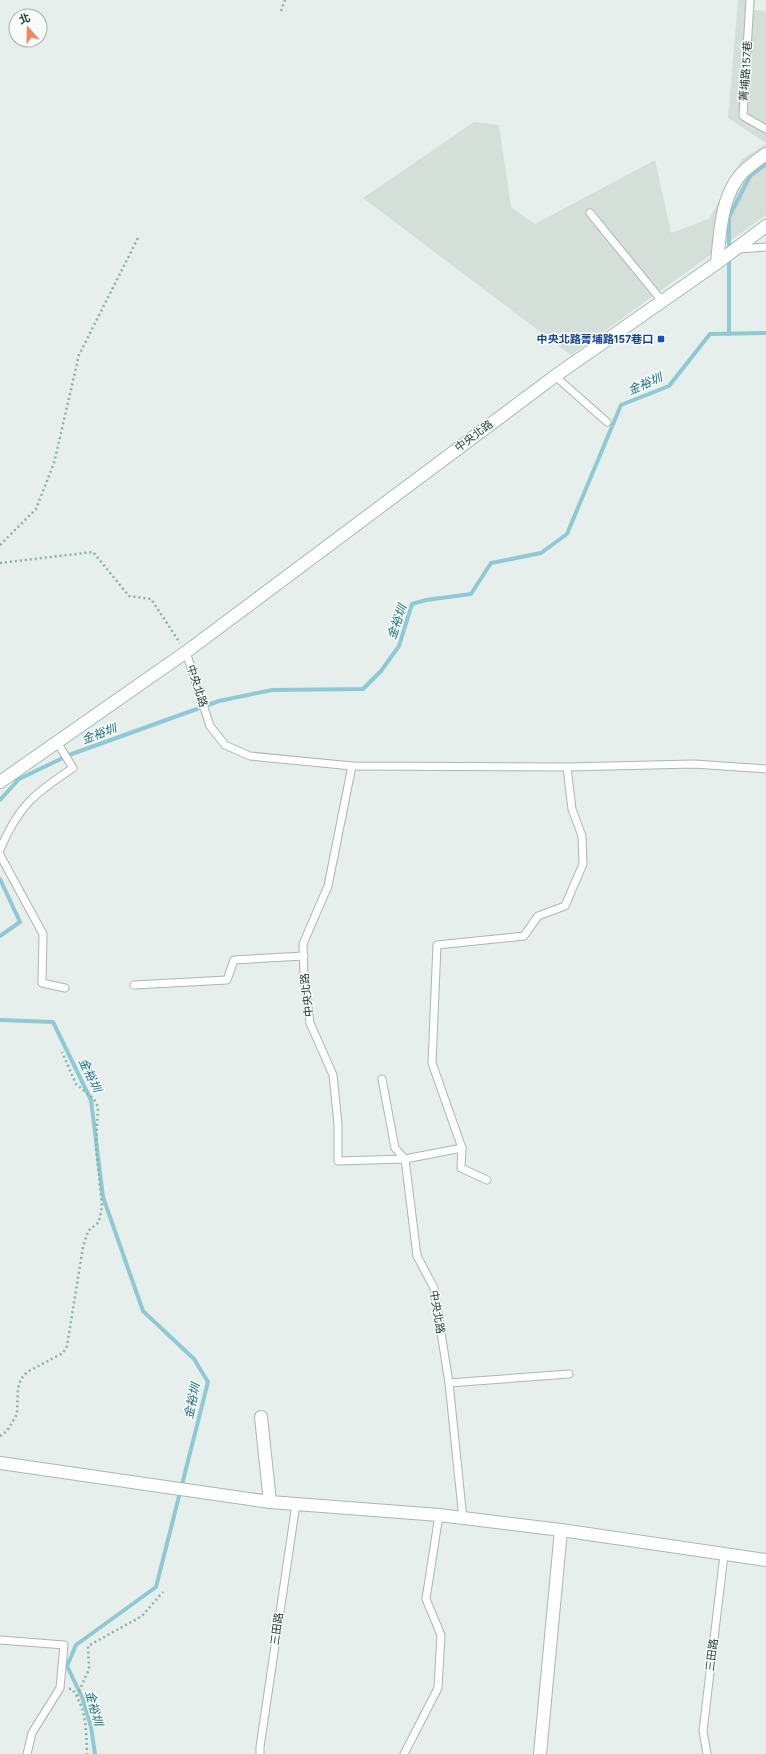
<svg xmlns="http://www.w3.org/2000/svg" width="766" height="1754" font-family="Figtree,'Noto Sans TC',sans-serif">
  <rect width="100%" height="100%" fill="#e6efeb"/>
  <g fill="#d4dfda">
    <path d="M738,0H755L754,10L766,11V143L728,118Z"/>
    <path d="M474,122L499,125L511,207L535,224L655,160L671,233L709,219L742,159L766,144V215L571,355L363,198Z"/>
  </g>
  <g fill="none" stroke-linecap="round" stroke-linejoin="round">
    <g stroke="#8ec9d4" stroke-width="4">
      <path d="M729,250V217L750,176L766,164"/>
      <path d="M729,334V257"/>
      <path d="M0,800L19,779L69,755L219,701L272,690L363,689L381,671L399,646L412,604L426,600L471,594L491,563L541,553L567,534L621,405L669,386L710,334L766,333"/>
      <path d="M0,879L20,922L0,936"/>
      <path d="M0,1020L53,1022L91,1100L103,1197L143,1311L194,1359L208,1382L156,1587L76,1645L67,1666L82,1697L91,1727L95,1754"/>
    </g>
    <defs>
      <g id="lane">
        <path d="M750,0L743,116L766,129"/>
        <path d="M590,213L662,301"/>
        <path d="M738,249L766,247"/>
        <path d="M555,376L607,422"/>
        <path d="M186,652L210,726L225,745L250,756L352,766L567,767L694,764L766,769"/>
        <path d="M352,766L328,886L303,944L304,976L310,1023L333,1075L338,1124V1161L405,1159L417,1256L434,1288L449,1383L463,1519"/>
        <path d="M0,850C18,806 35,793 73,768L57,742"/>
        <path d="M0,855L43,934L42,983L65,988"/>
        <path d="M134,985L227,980L234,960L304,956"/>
        <path d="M382,1079L395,1148L405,1159L462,1148L432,1063L437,945L524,936L538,916L565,906L583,864L582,836L572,809L567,767"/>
        <path d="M462,1148L461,1168L487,1180"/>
        <path d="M449,1383L569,1374"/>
        <path d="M0,1640L64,1645L60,1688L32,1733L27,1754"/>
        <path d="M260,1754V1747L296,1504"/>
        <path d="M404,1754L438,1688L441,1635L426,1599L439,1515"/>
        <path d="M707,1754L703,1731L724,1555"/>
      </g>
      <g id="street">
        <path d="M717,263C720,233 721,193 744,171C751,165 759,159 766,154"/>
        <path d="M261,1417L270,1502"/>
        <path d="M0,1463L270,1502L439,1515L561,1530L766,1560"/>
        <path d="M540,1754L561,1530"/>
      </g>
      <path id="secondary" d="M0,782L186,652L555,376L717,263L766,226"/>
    </defs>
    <use href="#lane" stroke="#a8b8b2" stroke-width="9"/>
    <use href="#street" stroke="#a8b8b2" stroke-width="14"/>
    <use href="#secondary" stroke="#a4bbb3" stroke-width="14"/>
    <g stroke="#86b3a5" stroke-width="2.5" stroke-dasharray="2 3" stroke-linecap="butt">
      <path d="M281,11L285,0"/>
      <path d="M0,545L36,509L54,463L79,355L138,238"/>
      <path d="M0,563L93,552L129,596L151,599L180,643"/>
      <path d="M0,1436L7,1431L17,1414L18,1388L21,1379L27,1372L63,1353L67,1346L83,1247L88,1231L99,1222L102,1206L96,1148L98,1107L94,1099L76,1084L62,1052"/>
      <path d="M69,1689H72C87,1710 86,1729 87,1754"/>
      <path d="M77,1696L89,1669L88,1646L142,1616L163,1592"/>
    </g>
    <use href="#lane" stroke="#fff" stroke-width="7"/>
    <use href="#street" stroke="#fff" stroke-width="12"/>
    <use href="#secondary" stroke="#fff" stroke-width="12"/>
  </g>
  <rect fill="#1a4fb4" stroke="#f7fbf9" stroke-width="1.5" x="657" y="335" width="8" height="8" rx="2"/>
  <g text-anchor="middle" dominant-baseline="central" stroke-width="3" stroke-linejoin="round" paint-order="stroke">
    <g font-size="11" fill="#24423a" stroke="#f7fbf9">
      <text transform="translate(746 71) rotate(-86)">菁埔路157巷</text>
      <text transform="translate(474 436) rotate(-37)">中央北路</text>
      <text transform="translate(197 686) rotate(72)">中央北路</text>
      <text transform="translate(307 995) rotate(-96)">中央北路</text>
      <text transform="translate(437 1312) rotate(81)">中央北路</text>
      <text transform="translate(277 1629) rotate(-82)">三田路</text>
      <text transform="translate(712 1655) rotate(-83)">三田路</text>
    </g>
    <g font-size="11" font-weight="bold" fill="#164399" stroke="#f7fbf9" text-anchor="end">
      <text x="653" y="339">中央北路菁埔路157巷口</text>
    </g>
    <g font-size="12" font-style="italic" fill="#1c6f80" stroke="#f7fbf9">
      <text transform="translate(645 384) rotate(-23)">金裕圳</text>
      <text transform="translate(397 622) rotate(-71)">金裕圳</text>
      <text transform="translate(99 734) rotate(-20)">金裕圳</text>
      <text transform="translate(90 1075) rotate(64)">金裕圳</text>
      <text transform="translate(192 1401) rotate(-78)">金裕圳</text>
      <text transform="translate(94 1708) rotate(75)">金裕圳</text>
    </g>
  </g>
  <g transform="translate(28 28) rotate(340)"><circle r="19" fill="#f7fbf9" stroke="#a3b1ad"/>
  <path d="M0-3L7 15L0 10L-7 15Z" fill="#f4845f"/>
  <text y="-6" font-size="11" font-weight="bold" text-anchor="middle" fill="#24423a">北</text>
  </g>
</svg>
